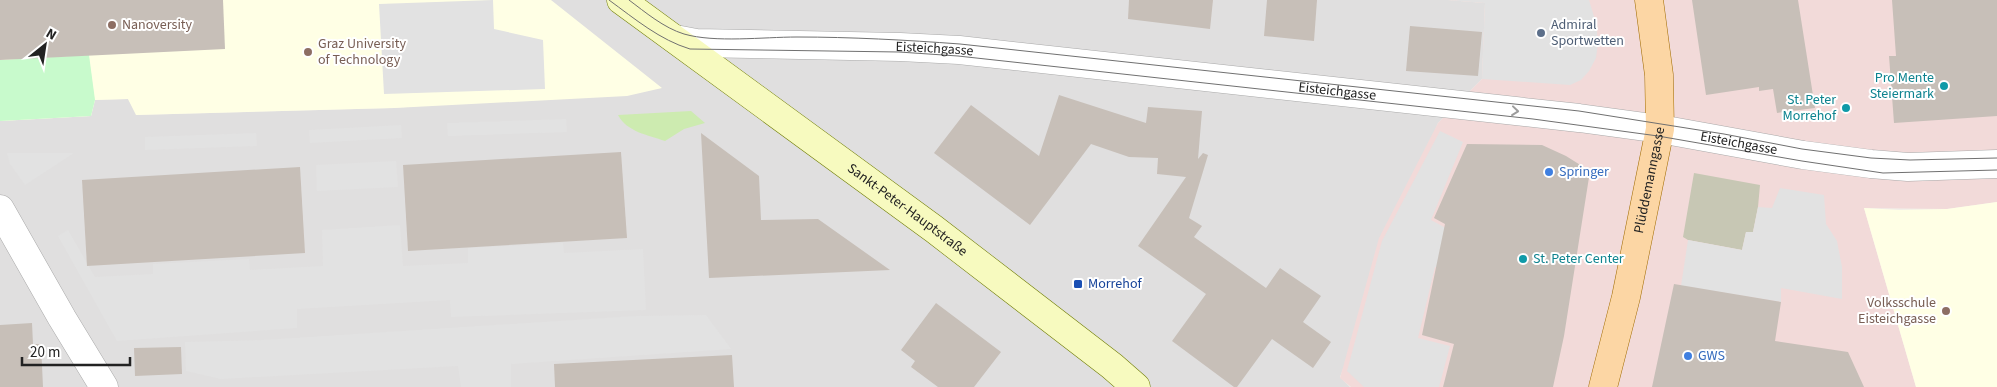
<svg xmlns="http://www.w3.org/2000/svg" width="1997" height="387" font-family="'Source Sans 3',sans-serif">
  <rect width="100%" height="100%" fill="#f2efe9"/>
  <path fill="#e0dfdf" d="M549,0H1448L1485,3L1482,79L1438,123L1340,377L1350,387H0V121L91,116L95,100L128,99L137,115L394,108L661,88Z"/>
  <path fill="#f2dad9" d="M1448,0H1997V202L1947,209L1864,208L1916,387H1351L1340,378L1379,238L1438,123L1482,79L1485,3Z"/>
  <g fill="#ffffe5">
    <path d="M0,0H551L662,88L627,96L394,108L136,115L128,99L95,100L91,116L0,121Z"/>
    <path d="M1997,202V387H1916L1864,208L1899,210L1947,209Z"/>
  </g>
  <path fill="#c7c7b4" d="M1694,173L1760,185L1758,207L1753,232H1746L1742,250L1688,240L1683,237Z"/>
  <path fill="#cdebb0" d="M691,111L705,123L684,129L665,141C648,135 627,132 618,115Z"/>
  <path fill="#c8facc" d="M89,55L95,100L91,116L0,121V60Z"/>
  <g fill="#e2e2e2">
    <path d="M493,0L494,29L543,40L545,89L384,94L379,4Z"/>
    <path d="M1448,0H1589L1596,23L1598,43L1596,58L1589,71L1581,80L1570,85L1482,79L1485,3Z"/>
    <path d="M566,119L567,132L448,136L447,123Z"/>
    <path d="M401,125L402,138L310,143L309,130Z"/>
    <path d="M1440,131L1463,142L1431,220L1470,241L1464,272L1435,267L1418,338L1450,346L1439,387H1364L1347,371L1382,241Z"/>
    <path d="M256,133L257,146L145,150V137Z"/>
    <path d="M7,153H74L25,185L10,164Z"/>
    <path d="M396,161L398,187L317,191L316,165Z"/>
    <path d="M1780,188L1824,195L1826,224L1837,241L1842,267V299L1781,288V302L1681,286L1688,240L1742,250L1746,232H1753L1758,207L1772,208Z"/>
    <path d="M400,225L403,266L468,263V248L563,243L564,253L643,249L646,310L451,317L450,300L297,309V328L117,341L58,236L68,230L95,277L153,274V264L249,259L250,270L323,266L322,230Z"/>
    <path d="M706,315L731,349L511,364V387H461L458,366L221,379L186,371L185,342L263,340L636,316Z"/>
  </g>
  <g fill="#c7bfb8">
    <path d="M0,0H223L225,49L0,60Z"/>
    <path d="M1129,0H1213L1210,29L1128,19Z"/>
    <path d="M1267,0H1317L1314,41L1264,36Z"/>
    <path d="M1692,0H1798L1815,108L1777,113L1773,89L1759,91V87L1706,95Z"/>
    <path d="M1892,0H1997V116L1894,123L1889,56H1896Z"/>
    <path d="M1410,26L1482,32L1478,76L1406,71Z"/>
    <path d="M1059,95L1146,123L1148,107L1202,111L1198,159L1203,153L1208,155L1189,218L1202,226L1194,237L1266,288L1280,268L1321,296L1303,322L1331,342L1313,368L1272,339L1237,387H1234L1172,341L1206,294L1138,246L1186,177L1157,174L1158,158L1129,157L1091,144L1030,225L934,153L971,105L1039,156Z"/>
    <path d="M701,133L759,176L761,220L818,219L890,270L709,278Z"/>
    <path d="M1467,144L1542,145L1566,156L1590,171L1564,336L1553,387H1443L1454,344L1422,335L1445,224L1434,218Z"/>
    <path d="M621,152L627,238L408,251L403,165Z"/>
    <path d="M300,167L305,253L87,266L82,180Z"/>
    <path d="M1674,284L1781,302L1775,341L1848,352L1864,387H1652Z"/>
    <path d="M936,303L1001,352L974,387H938L911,367L915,361L901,350Z"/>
    <path d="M32,323L33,344H41L43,387H0V325Z"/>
    <path d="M181,347L182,374L135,376L134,348Z"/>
    <path d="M732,355L734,387H555L554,364Z"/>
  </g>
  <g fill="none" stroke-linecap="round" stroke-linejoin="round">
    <defs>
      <g id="minor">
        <path id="s1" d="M675,39L696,43L900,47L959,50L1579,118L1660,129L1803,155L1871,164L1908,167L1997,164"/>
        <path d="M0,209L62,318L104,387"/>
      </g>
      <g id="secondary">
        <path id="s2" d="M621,0L934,229L1112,366L1136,387"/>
      </g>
      <g id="primary">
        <path id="s3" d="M1603,387L1626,297L1660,129L1659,75L1649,0"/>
      </g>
    </defs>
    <use href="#minor" stroke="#a9a9a9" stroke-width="29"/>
    <use href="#secondary" stroke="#707d05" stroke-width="29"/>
    <use href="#primary" stroke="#a06b00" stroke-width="29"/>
    <use href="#minor" stroke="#fff" stroke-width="28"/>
    <use href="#secondary" stroke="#f7fabf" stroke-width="28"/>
    <use href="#primary" stroke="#fcd6a4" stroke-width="28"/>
    <g stroke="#707070" stroke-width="1">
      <path d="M609,0C635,19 660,40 690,49L899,52L958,56L1533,119L1658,136L1802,161L1883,173L1997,170"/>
      <path d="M629,0C645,12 664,28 684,34C715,43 763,37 797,37C851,37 906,40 960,44L1579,111L1724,134L1802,149L1871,158L1910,160L1997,158"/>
    </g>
  </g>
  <defs><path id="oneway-chevron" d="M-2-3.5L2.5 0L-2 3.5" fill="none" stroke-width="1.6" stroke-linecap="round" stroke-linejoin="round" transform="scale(1.25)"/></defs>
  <use stroke="#9c9c9c" href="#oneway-chevron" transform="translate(1515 111) rotate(6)"/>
  <g fill="#8d6e63" stroke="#fff" stroke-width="2">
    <circle cx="112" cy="25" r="5"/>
    <circle cx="308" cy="52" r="5"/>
    <circle cx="1946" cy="311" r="5"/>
  </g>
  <circle fill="#5c6f8a" stroke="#fff" stroke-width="2" cx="1541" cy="33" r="5"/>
  <g fill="#0f9aa8" stroke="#fff" stroke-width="2">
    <circle cx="1944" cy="86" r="5"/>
    <circle cx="1846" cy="108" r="5"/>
    <circle cx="1523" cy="259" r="5"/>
  </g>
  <g fill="#3f7fe0" stroke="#fff" stroke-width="2">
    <circle cx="1549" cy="172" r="5"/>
    <circle cx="1688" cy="356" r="5"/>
  </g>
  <rect fill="#1a4fb4" stroke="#fff" stroke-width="2" x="1073" y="279" width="10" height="10" rx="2.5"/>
  <g text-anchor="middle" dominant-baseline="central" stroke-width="4" stroke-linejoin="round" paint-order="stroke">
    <g font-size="14" fill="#785e54" stroke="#fff" text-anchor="start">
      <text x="122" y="25">Nanoversity</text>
      <text x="318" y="44">Graz University<tspan x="318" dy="16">of Technology</tspan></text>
      <text x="1936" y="303" text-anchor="end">Volksschule<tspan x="1936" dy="16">Eisteichgasse</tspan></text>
    </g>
    <g font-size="14" fill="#4e5e75" stroke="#fff" text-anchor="start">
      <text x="1551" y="25">Admiral<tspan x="1551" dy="16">Sportwetten</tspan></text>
    </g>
    <g font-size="14" fill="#222" stroke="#fff">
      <text stroke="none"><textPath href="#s1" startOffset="260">Eisteichgasse</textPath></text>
      <text stroke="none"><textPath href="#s1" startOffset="665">Eisteichgasse</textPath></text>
      <text stroke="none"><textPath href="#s1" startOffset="1070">Eisteichgasse</textPath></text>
      <text stroke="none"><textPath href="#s3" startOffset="212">Plüddemanngasse</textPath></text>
      <text stroke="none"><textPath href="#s2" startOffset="355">Sankt-Peter-Hauptstraße</textPath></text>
    </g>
    <g font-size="14" fill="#0d838f" stroke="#fff" text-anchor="end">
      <text x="1934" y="78">Pro Mente<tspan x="1934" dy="16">Steiermark</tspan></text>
      <text x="1836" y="100">St. Peter<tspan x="1836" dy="16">Morrehof</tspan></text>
      <text x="1533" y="259" text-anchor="start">St. Peter Center</text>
    </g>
    <g font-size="14" fill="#366cbe" stroke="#fff" text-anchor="start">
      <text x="1559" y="172">Springer</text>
      <text x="1698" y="356">GWS</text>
    </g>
    <g font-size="14" fill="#164399" stroke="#fff" text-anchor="start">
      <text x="1088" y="284">Morrehof</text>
    </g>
  </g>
  <g transform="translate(45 45) rotate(30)" stroke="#ffffff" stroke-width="4" paint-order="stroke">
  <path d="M0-4L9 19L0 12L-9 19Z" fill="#222222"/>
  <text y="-8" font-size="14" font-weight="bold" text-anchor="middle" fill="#222222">N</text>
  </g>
  <path d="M22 357v8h108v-8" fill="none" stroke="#222222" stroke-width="2.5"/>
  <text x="30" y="357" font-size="15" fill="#222222" stroke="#ffffff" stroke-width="4" paint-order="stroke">20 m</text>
</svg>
